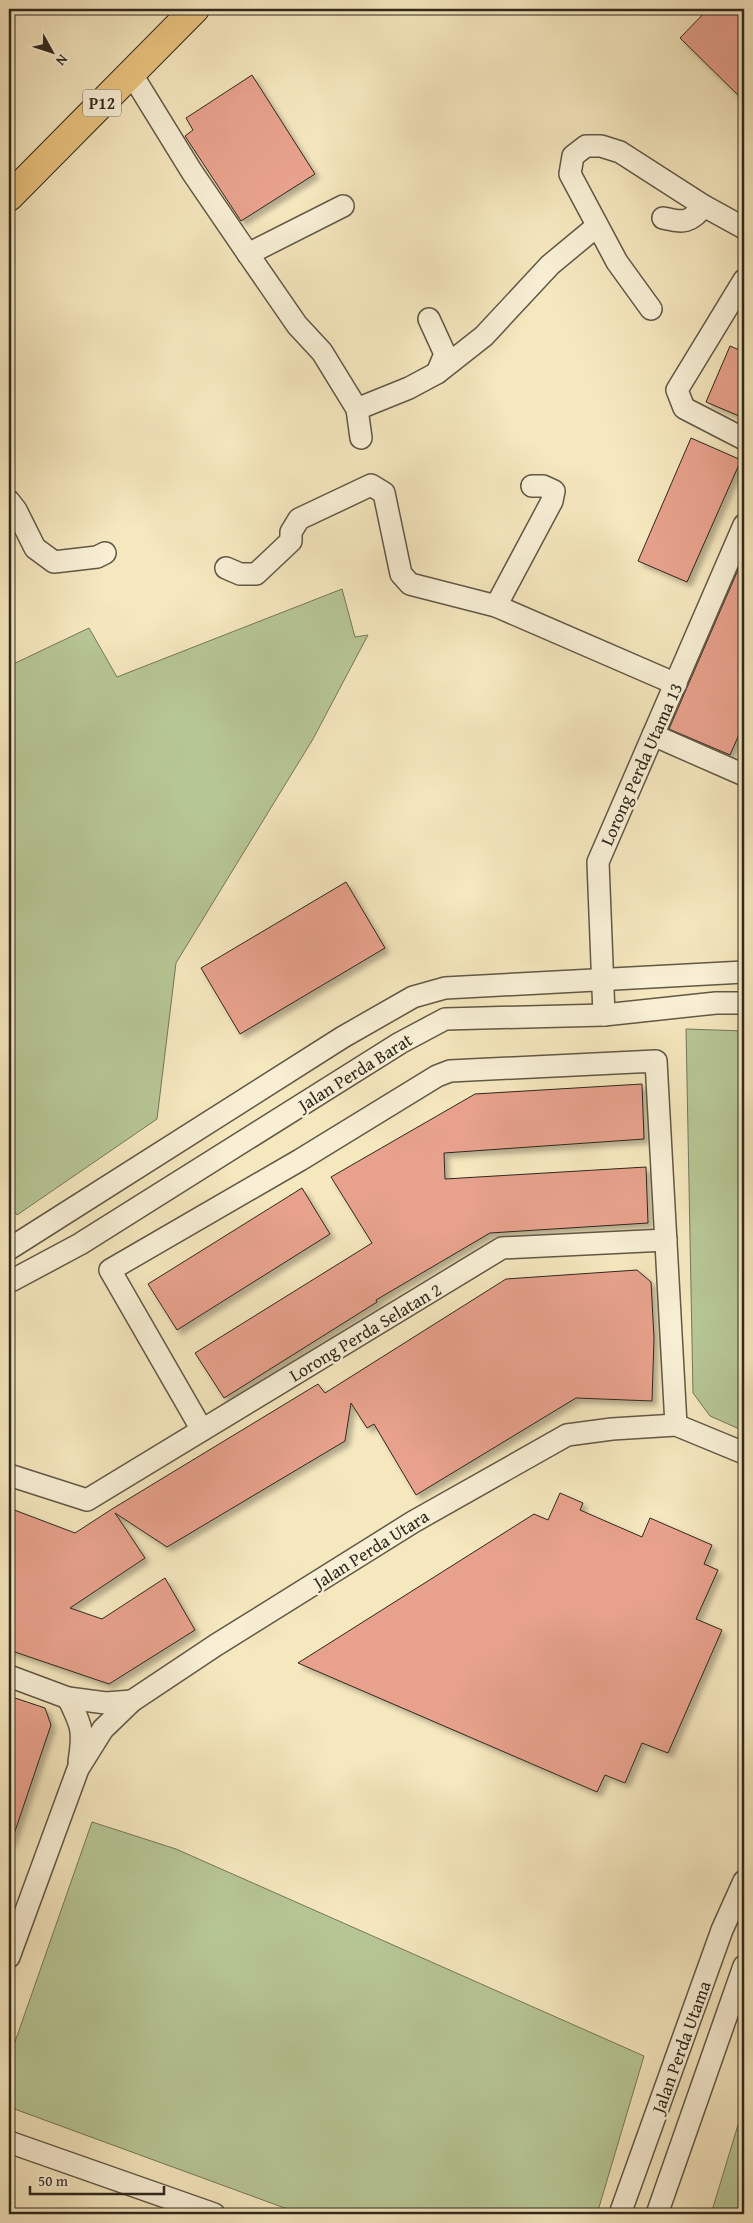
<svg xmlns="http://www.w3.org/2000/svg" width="753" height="2223" font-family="'Gentium Book Plus',serif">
  <defs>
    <filter id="shadow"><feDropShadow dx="4.5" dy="4.5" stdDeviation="2.5" flood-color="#0004"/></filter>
  </defs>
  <rect width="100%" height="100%" fill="#f5e7be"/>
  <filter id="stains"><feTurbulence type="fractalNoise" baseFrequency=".004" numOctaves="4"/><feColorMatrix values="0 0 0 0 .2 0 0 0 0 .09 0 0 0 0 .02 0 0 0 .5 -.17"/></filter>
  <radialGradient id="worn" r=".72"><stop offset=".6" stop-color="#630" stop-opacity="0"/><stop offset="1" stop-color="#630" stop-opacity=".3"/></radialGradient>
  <g fill="#b7c695" stroke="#74775a">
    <path d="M342,589L355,637L368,635L313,739L176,963L157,1119L17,1215L9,1203V666L89,628L117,677Z"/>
    <path d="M686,1029L744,1031V1431L710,1416L693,1393Z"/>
    <path d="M92,1822L176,1849L644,2056L597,2214H301L9,2107V2059Z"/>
    <path d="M744,2105V2214H711Z"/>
  </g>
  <g fill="#e7a18c" stroke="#30281e" filter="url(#shadow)">
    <path d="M708,9H744V101L680,38Z"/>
    <path d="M252,75L315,174L241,221L185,136L193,130L186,118Z"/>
    <path d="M730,346L744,352V418L706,402Z"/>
    <path d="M691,438L741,460L687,582L638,561Z"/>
    <path d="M744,556V723L730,755L669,729Z"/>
    <path d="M346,882L385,948L240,1034L201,968Z"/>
    <path d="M642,1084L644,1139L444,1153L445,1179L646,1167L648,1223L490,1233L376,1300L377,1302L224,1398L195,1353L372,1243L331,1177L475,1094Z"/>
    <path d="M302,1188L330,1234L177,1330L148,1284Z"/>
    <path d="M637,1270L651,1282L654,1338L652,1401L576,1398L416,1495L374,1424L367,1428L351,1403L345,1441L167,1547L115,1513L145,1558L70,1608L102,1619L165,1578L195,1630L109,1684L9,1650V1508L75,1533L112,1509L318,1384L325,1393L506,1279Z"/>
    <path d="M560,1493L583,1503L580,1510L642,1537L650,1518L712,1545L704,1564L718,1570L696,1619L722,1630L668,1753L642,1743L625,1783L605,1775L597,1792L298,1663L534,1514L548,1520Z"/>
    <path d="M9,1696L45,1708L51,1725L11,1843H9Z"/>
  </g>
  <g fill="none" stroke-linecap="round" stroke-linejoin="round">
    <defs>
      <g id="minor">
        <path d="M131,73L192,172L248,254L297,325L322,352L357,409L361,438"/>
        <path d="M663,218C685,223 689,223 704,206"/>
        <path d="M248,254L343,206"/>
        <path d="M744,280L677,390L684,408L744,439"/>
        <path d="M651,309L617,262L570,174L573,156L586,146H601L620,152L704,206L744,228"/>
        <path d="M429,319L445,354L437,373"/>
        <path d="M357,409L409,388L437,373L484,336L550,265L597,226"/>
        <path d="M9,501L16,510L35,548L54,562L97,557L105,553"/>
        <path d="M226,568L240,574H256L291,541V532L299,519L371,485L384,493L401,574L410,584L496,606L676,684"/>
        <path d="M496,606L552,501L554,491L543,486H532"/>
        <path d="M653,735L744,775"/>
        <path d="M604,1015L598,862L744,525"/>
        <path d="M9,1249L343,1037L413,997L445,988L744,972"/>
        <path d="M9,1282L80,1244L400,1043L445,1019L604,1015L716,1003H744"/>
        <path d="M202,1430L110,1270L300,1160L437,1076L450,1071L656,1061L676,1425"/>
        <path d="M9,1475L87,1500L502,1248L666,1240"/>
        <path d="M9,1676L68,1698L106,1703L132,1701"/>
        <path d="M68,1698C82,1726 84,1731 79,1762"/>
        <path d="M9,1957L78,1769L103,1729L132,1701L216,1645L413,1522L567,1435L612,1429L676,1425L744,1453"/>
        <path d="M9,2142L214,2214"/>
        <path d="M620,2214L722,1930L744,1881"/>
        <path d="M657,2214L744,1966"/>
      </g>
      <path id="major" d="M9,197L195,9"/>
    </defs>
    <use href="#minor" stroke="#615846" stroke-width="24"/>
    <use href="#major" stroke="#30281e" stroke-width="30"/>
    <use href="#minor" stroke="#f8efd5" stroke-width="21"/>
    <use href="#major" stroke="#eac47f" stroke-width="28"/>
  </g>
  <g text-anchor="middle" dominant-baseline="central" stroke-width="5" stroke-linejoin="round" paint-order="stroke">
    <rect fill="#f8efd5" stroke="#6c6455" stroke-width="1" x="83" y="89.5" width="38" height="27" rx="4"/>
    <g font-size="16" font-weight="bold" fill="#30281e">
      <text x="102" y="103">P12</text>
    </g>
    <g font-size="18" fill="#30281e" stroke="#f8efd5">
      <text transform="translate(641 764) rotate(-66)">Lorong Perda Utama 13</text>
      <text transform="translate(355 1072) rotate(-32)">Jalan Perda Barat</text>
      <text transform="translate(365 1332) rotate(-31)">Lorong Perda Selatan 2</text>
      <text transform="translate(371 1549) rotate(-32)">Jalan Perda Utara</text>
      <text transform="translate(681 2047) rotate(-70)">Jalan Perda Utama</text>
    </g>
  </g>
  <rect width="753" height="2223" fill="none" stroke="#f5e7be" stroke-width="30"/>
  <rect x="10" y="10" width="733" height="2203" fill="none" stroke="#30281e" stroke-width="2.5"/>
  <rect x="15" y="15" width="723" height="2193" fill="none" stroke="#30281e"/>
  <g transform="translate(52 52) rotate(130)" stroke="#f8efd5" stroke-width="4" paint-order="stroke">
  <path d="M0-4L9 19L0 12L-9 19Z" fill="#30281e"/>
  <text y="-8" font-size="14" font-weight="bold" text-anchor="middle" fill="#30281e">N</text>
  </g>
  <path d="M30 2186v8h134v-8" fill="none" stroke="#30281e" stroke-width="2.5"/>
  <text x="38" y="2186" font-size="15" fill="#30281e" stroke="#f8efd5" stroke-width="4" paint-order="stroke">50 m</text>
  <rect width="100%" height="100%" filter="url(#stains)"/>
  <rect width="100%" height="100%" fill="url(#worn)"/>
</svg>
